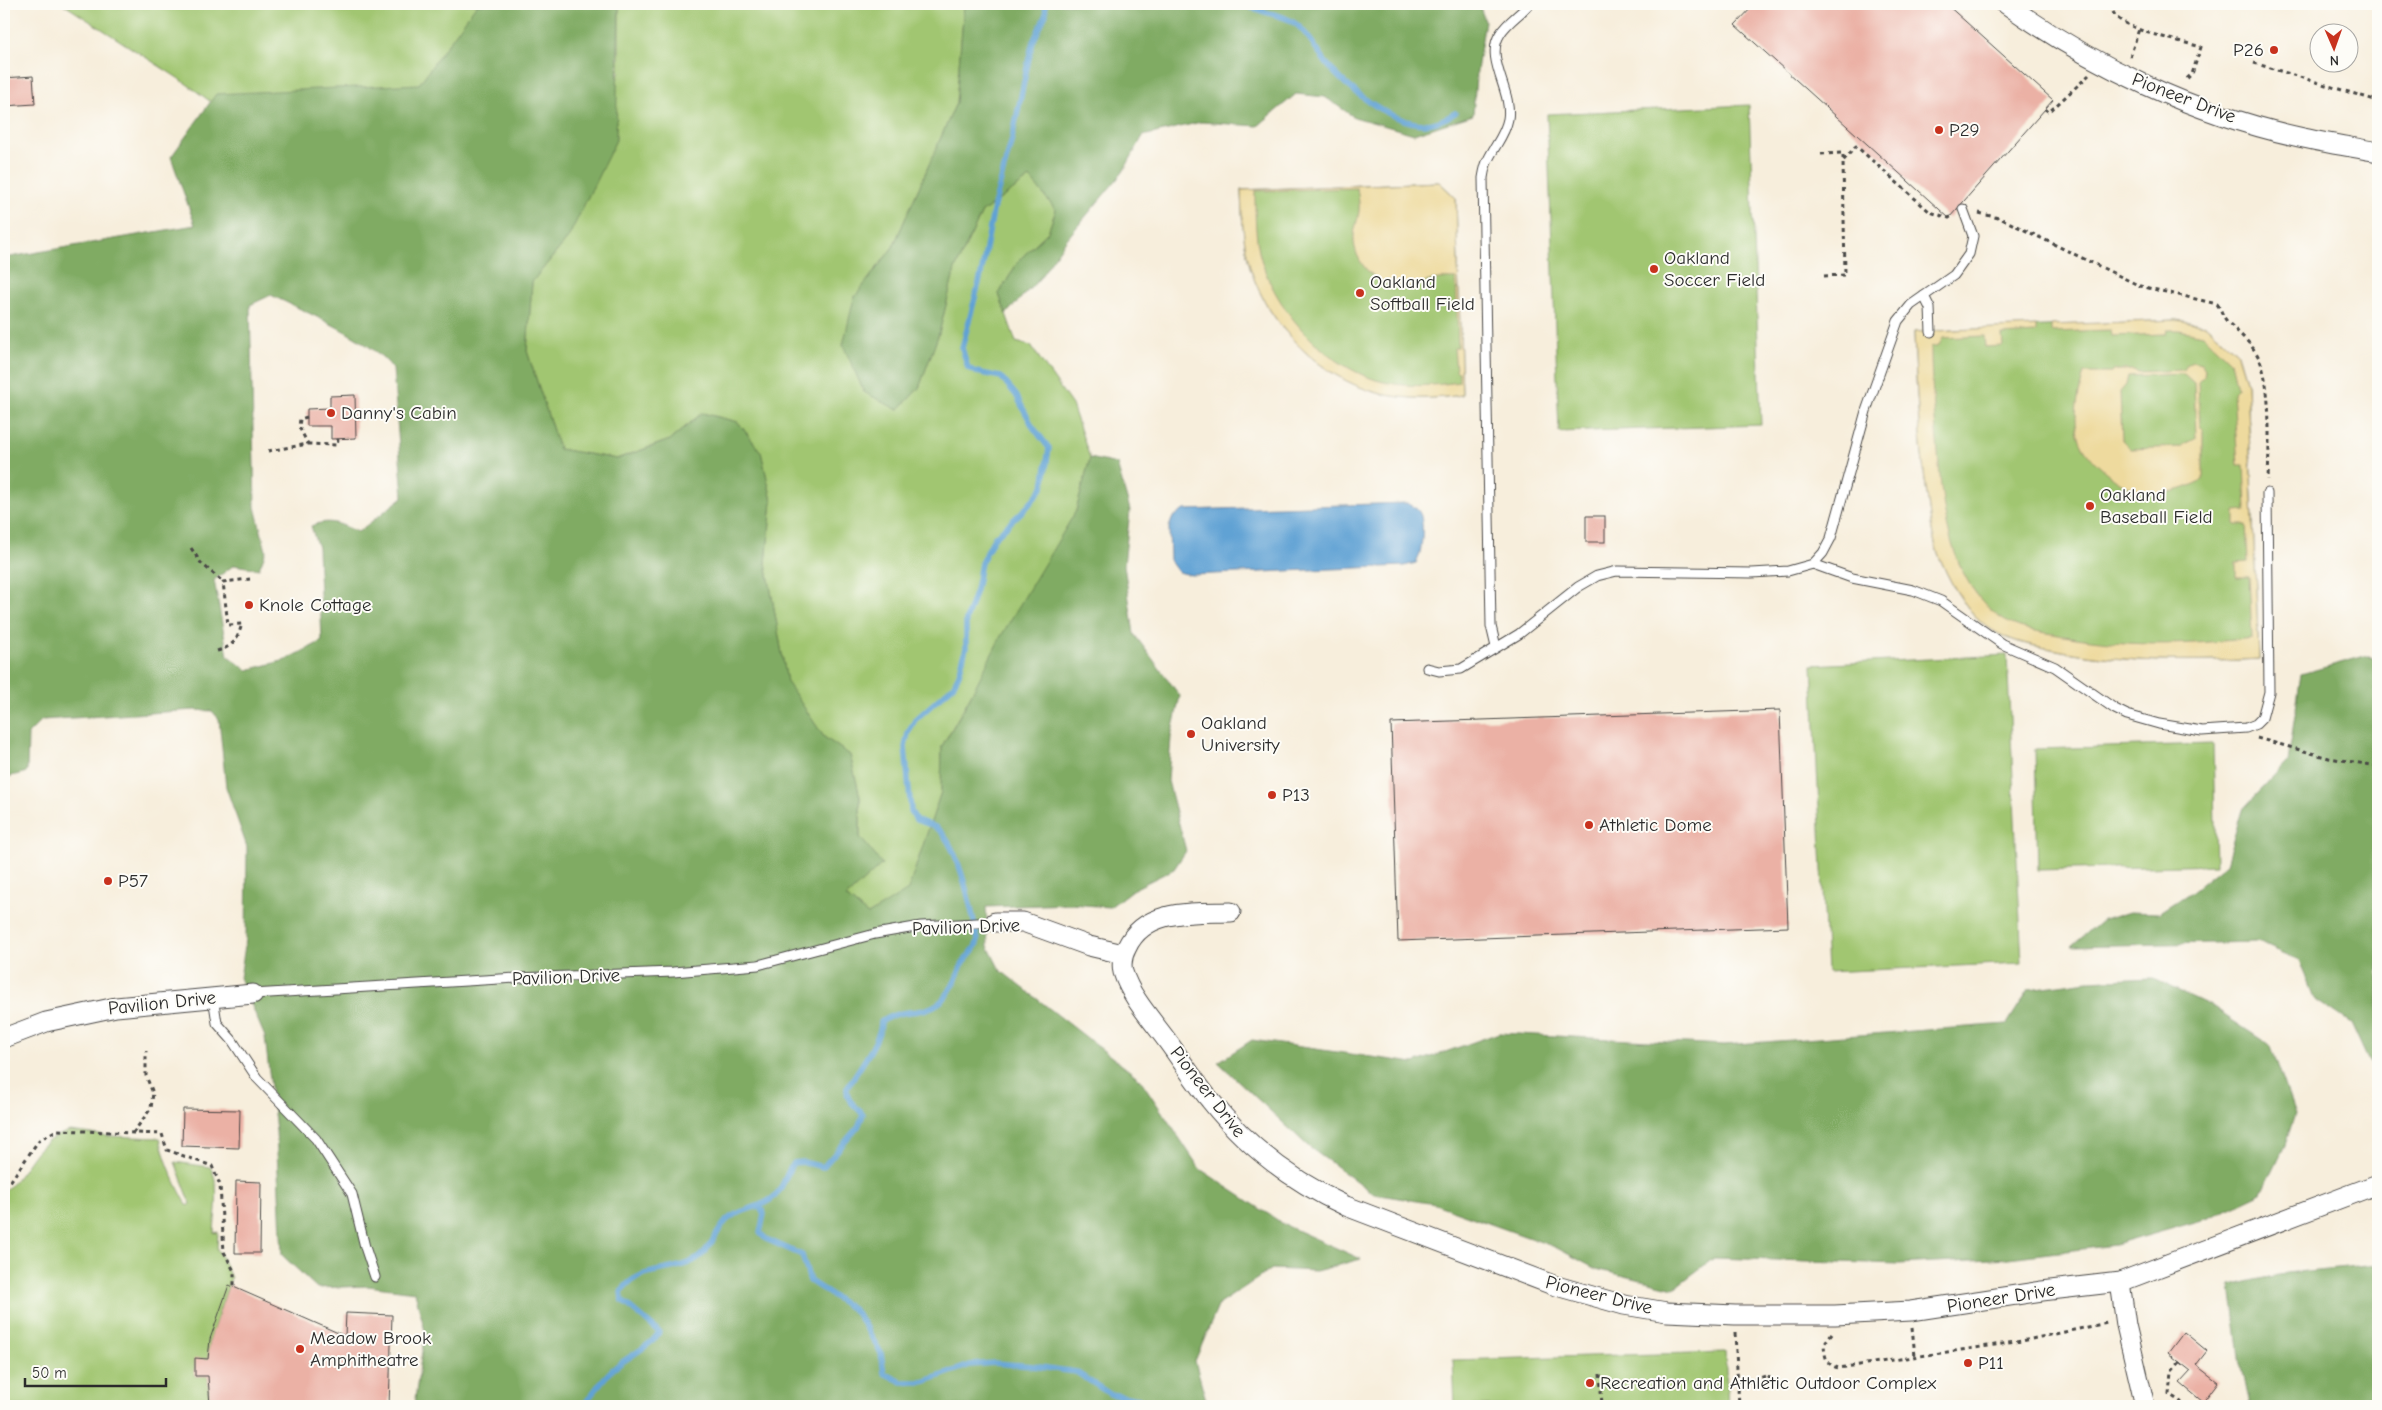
<svg xmlns="http://www.w3.org/2000/svg" width="2382" height="1410" font-family="'Comic Neue',sans-serif">
  <rect width="100%" height="100%" fill="#fdfcf7"/>
  <filter id="ink" filterUnits="userSpaceOnUse"><feTurbulence type="fractalNoise" baseFrequency=".02" numOctaves="2"/><feDisplacementMap in="SourceGraphic" scale="10" xChannelSelector="R" yChannelSelector="G"/><feConvolveMatrix kernelMatrix="1 2 1 2 8 2 1 2 1" color-interpolation-filters="sRGB"/></filter>
  <filter id="wash" filterUnits="userSpaceOnUse"><feTurbulence type="fractalNoise" baseFrequency=".0096" numOctaves="4" result="noise"/><feDisplacementMap in="SourceGraphic" scale="20" xChannelSelector="R" yChannelSelector="G"/><feGaussianBlur stdDeviation="1.12" result="paint"/><feColorMatrix in="noise" values="0 0 0 0 0 0 0 0 0 0 0 0 0 0 0 0 0 1.4 0 .05"/><feComposite in="paint" operator="in"/></filter>
  <g filter="url(#wash)">
    <rect width="100%" height="100%" fill="#f7eedc"/>
    <g fill="#a1c671" stroke="#66784e">
      <path d="M63,4H556L307,173L184,82Z"/>
      <path d="M619,4H964L956,103L893,247L854,298L898,410L919,388L939,333L955,269L982,212L1030,178L1056,210L1048,232L1019,260L999,294L1016,342L1031,346L1072,405L1090,458L1076,511L942,746L941,792L908,891L868,915L846,897L881,864L860,837V797L850,755L824,737L787,683L766,563L772,501L761,452L738,422L702,413L670,440L616,459L559,449L527,351L532,282L568,238L619,74Z"/>
      <path d="M1749,105L1761,425L1559,432L1547,114Z"/>
      <path d="M1439,182L1456,198L1462,395C1434,399 1406,400 1378,393C1321,378 1269,326 1251,270C1243,244 1242,217 1241,190Z"/>
      <path d="M2176,320L2206,325L2238,354L2247,384L2259,659C2190,663 2120,663 2052,649C2028,645 2004,640 1985,625C1963,607 1948,579 1938,553C1931,534 1930,513 1927,494C1919,440 1916,386 1914,332Z"/>
      <path d="M2007,655L2022,963L1827,972L1812,665Z"/>
      <path d="M2213,744L2216,865L2038,870L2035,749Z"/>
      <path d="M70,1131L107,1136L160,1138C164,1159 177,1188 188,1206L191,1204L175,1162L210,1167C221,1184 215,1213 214,1233L218,1232L217,1251H219L231,1278L210,1339L208,1359H195V1376H208L210,1406H4V1191C32,1169 29,1143 70,1131Z"/>
      <path d="M1725,1352L1728,1406H1455L1453,1360Z"/>
    </g>
    <g fill="#80ab63" stroke="#566b47" fill-rule="evenodd">
      <path d="M477,4H619L616,140L568,238L532,282L527,351L559,449L617,459L670,440L702,413L738,422L761,452L772,501L766,563L787,682L824,737L850,755L860,797V837L882,864L846,897L868,915L908,890L941,792L942,746L967,703L1001,636L1076,511L1090,458L1117,464L1130,510L1124,565L1134,634L1180,696L1171,737L1168,781L1186,851L1174,869L1132,890L1110,907L1071,904L986,907L988,946L1000,970L1140,1079L1200,1169L1285,1225L1361,1259L1316,1271L1272,1269L1219,1304L1195,1361L1206,1400L1214,1406H414L425,1331L415,1292L368,1286L317,1288L282,1255L276,1131L265,1037L240,978L246,939L247,847L226,787L219,719L212,711L195,710L42,720L28,734L27,772L4,778V258L195,225L171,157L216,94L419,84ZM271,295C305,312 372,339 393,369L403,497L358,532C339,524 331,518 311,526L318,548L322,641L286,660L247,670L228,656L214,580L234,565L259,569L266,551L255,507L250,305Z"/>
      <path d="M964,4H1479L1485,21L1476,77L1473,115L1414,134L1354,117L1325,97L1296,94L1258,126L1201,122L1143,136L1123,172L1066,240L1039,279L1006,314L999,294L1019,260L1048,232L1056,210L1030,178L982,212L955,269L939,333L919,388L898,410L864,392L843,345L854,298L893,247L956,103Z"/>
      <path d="M2365,656L2378,659V1075L2374,1073L2351,1023L2314,998L2299,960L2258,942L2072,946L2101,921L2129,912L2159,913L2191,892L2226,864L2242,810L2288,762L2301,674Z"/>
      <path d="M2151,978L2209,1005L2271,1046L2295,1114L2285,1145L2262,1193L2209,1218L2115,1245L2009,1258L1899,1264L1714,1258L1674,1288L1596,1269L1555,1247L1435,1204L1374,1194L1309,1147L1218,1062L1252,1040L1414,1063L1499,1033L1724,1045L2007,1024L2029,989L2088,981Z"/>
      <path d="M2378,1264V1406H2249L2239,1357L2230,1286L2287,1273Z"/>
    </g>
    <g fill="#eeda9e" stroke="#8c8264" fill-rule="evenodd">
      <path d="M1439,182L1456,198L1462,395C1434,399 1406,400 1378,393C1321,378 1269,326 1251,270C1243,244 1242,217 1241,190ZM1357,188C1358,195 1360,205 1359,211C1358,221 1353,230 1354,241C1356,269 1384,290 1411,287C1419,286 1426,281 1433,280C1440,278 1449,279 1456,279L1458,347L1454,348L1456,371L1459,372V382C1433,386 1402,388 1376,380C1322,363 1272,306 1259,252C1255,232 1255,212 1255,191Z"/>
      <path d="M2176,320L2206,325L2238,354L2247,384L2259,659C2190,663 2120,663 2052,649C2028,645 2004,640 1985,625C1963,607 1948,579 1938,553C1931,534 1930,513 1927,494C1919,440 1916,386 1914,332L2036,326V333L2002,335L2003,346L1985,347L1984,336L1943,338L1939,345L1931,347C1931,378 1934,410 1937,441C1942,502 1946,576 1999,617C2014,628 2035,631 2053,634C2119,647 2185,646 2252,638L2249,577H2236V563L2248,562L2246,525H2235V512L2246,511L2244,465H2238L2233,392L2237,388L2231,362L2203,335L2179,330H2167L2166,334L2112,336L2111,330L2051,332V325Z"/>
      <path d="M2192,361L2201,363L2205,369L2204,376L2198,382L2200,426L2203,429V480C2163,501 2131,497 2098,465C2091,458 2082,448 2079,437C2072,418 2079,392 2084,373H2111L2114,370H2134L2137,372L2184,370L2187,364ZM2184,374L2194,383L2196,439L2185,443L2180,447L2131,449L2122,440L2120,392L2126,385L2128,376Z"/>
    </g>
    <path fill="#60a2d4" stroke="#466680" d="M1407,503C1413,506 1419,509 1421,516C1424,528 1422,554 1416,563L1404,566L1191,575L1178,572L1170,561L1169,527L1173,517L1184,510Z"/>
    <g fill="none" stroke-linecap="round" stroke-linejoin="round">
      <g stroke="#60a2d4" stroke-width="5.5">
        <path d="M1247,4C1261,15 1281,12 1296,24C1309,34 1317,51 1327,64C1346,88 1390,122 1423,124C1434,124 1446,119 1455,113"/>
        <path d="M760,1206L764,1214L760,1233L766,1239L802,1255L810,1281L854,1310L863,1323L881,1353L884,1373L902,1382H923L970,1365L994,1363L1033,1366L1076,1372L1110,1394L1139,1399L1143,1406"/>
        <path d="M583,1406C592,1395 600,1382 610,1372C623,1358 652,1347 659,1332L622,1300L621,1292C637,1266 668,1274 693,1261C709,1253 715,1233 727,1220C740,1208 762,1209 775,1196C784,1187 786,1173 793,1163L803,1162L823,1167L858,1127L863,1115C856,1104 846,1103 847,1088C857,1071 881,1040 881,1022C890,1015 898,1013 909,1012C944,1010 950,993 962,965C967,955 976,951 978,940C972,913 959,841 935,827C929,824 922,822 916,820L911,811L905,747L908,733L915,720L953,686L959,674L966,648V620L976,590L981,563L994,538L1028,506L1043,487L1049,448L1033,427L1016,395L1001,377L976,372L968,368L962,348L981,275L994,206L1012,139L1029,58L1033,42L1046,14L1045,4"/>
      </g>
    </g>
    <g id="blocks">
      <g fill="#ebb1a5">
        <path d="M1755,4H1946L2053,100L1949,218L1735,25Z"/>
        <path d="M33,76L35,104L4,106V78Z"/>
        <path d="M355,395L356,438L331,439V426H307V409L330,408V396Z"/>
        <rect x="1586" y="516" width="19" height="26"/>
        <path d="M1780,710L1788,927L1398,941L1391,723Z"/>
        <path d="M183,1109L240,1110L239,1148L182,1146Z"/>
        <path d="M236,1181L261,1182L260,1253H235Z"/>
        <path d="M229,1285L345,1336L346,1313L392,1315L389,1406H210L208,1376H195V1358L208,1359L210,1339Z"/>
        <path d="M2184,1332L2207,1351L2196,1365L2218,1382L2203,1402L2180,1383L2191,1371L2168,1353Z"/>
      </g>
    </g>
  </g>
  <g filter="url(#ink)">
    <use href="#blocks" fill-opacity="0" stroke="#4a4846" stroke-width="1"/>
    <g fill="none" stroke-linecap="round" stroke-linejoin="round">
      <defs>
        <g id="service">
          <path d="M1924,296L1930,308L1931,332"/>
          <path d="M1813,564L1823,553L1831,538L1866,411L1898,321L1911,305L1954,275L1969,254L1973,236L1963,209"/>
          <path d="M1496,647L1491,626L1483,178C1484,172 1485,165 1488,160C1495,145 1505,135 1508,119C1513,91 1484,59 1500,34C1507,22 1521,14 1529,4"/>
          <path d="M1427,668L1439,671L1461,669L1519,634L1578,587L1597,576L1617,571L1752,573L1788,571L1813,564L1852,578L1913,590L1941,601L2002,644L2055,667L2115,709L2127,715L2159,724L2202,731L2246,728L2256,724L2262,718L2269,692L2267,493"/>
          <path d="M253,994L517,978L673,972L758,965L875,934L921,926L995,922"/>
          <path d="M213,997L217,1023L232,1040L257,1078L316,1139L352,1194L365,1247L375,1277"/>
        </g>
        <g id="minor">
          <path d="M2006,4C2093,66 2195,114 2299,137C2325,143 2352,147 2378,152"/>
          <path d="M1231,912C1194,913 1145,908 1127,947C1123,954 1121,964 1123,972C1131,998 1153,1021 1168,1042C1182,1061 1195,1082 1210,1100C1248,1148 1292,1181 1346,1206L1553,1285L1624,1305L1667,1312L1735,1315H1835L1911,1311L2042,1291L2120,1282L2378,1184"/>
          <path d="M995,922H1023L1089,946L1123,954"/>
          <path d="M4,1038L46,1022L116,1007L253,994"/>
          <path d="M2120,1282L2126,1325L2145,1406"/>
        </g>
      </defs>
      <use href="#service" stroke="#4a4846" stroke-width="11"/>
      <use href="#minor" stroke="#4a4846" stroke-width="21"/>
      <g stroke="#4a4846" stroke-width="3" stroke-dasharray="4 4" stroke-linecap="butt">
        <path d="M2111,4C2112,11 2114,16 2120,20C2141,34 2177,40 2201,47L2192,74L2184,81"/>
        <path d="M2130,57L2139,29"/>
        <path d="M2254,63L2378,101"/>
        <path d="M2045,109L2049,112L2089,75"/>
        <path d="M1821,154L1843,153V160"/>
        <path d="M1979,213L2002,219L2140,286L2217,304C2221,309 2222,315 2226,320C2238,333 2251,342 2259,358C2272,387 2269,447 2268,480"/>
        <path d="M1824,276L1845,275L1843,161L1856,146L1930,212L1949,218L1952,216"/>
        <path d="M307,417L300,419L299,427L308,444"/>
        <path d="M268,451L308,444L337,445L338,439"/>
        <path d="M191,548L201,563L223,582"/>
        <path d="M217,651C234,646 237,640 242,624L228,625L223,582L250,579"/>
        <path d="M2257,738L2329,758L2378,766"/>
        <path d="M133,1133L151,1108L153,1093L146,1076V1051"/>
        <path d="M4,1186L10,1182L39,1140L57,1130L162,1134L167,1150L212,1166L220,1185L224,1252L234,1271V1288"/>
        <path d="M1912,1327L1915,1356"/>
        <path d="M1735,1333L1739,1406"/>
        <path d="M1832,1333L1824,1344C1825,1356 1825,1365 1839,1368L2022,1341L2107,1323"/>
        <path d="M2180,1362L2171,1372L2169,1394L2181,1402V1406"/>
        <path d="M1600,1374L1602,1406"/>
        <path d="M1738,1382L1752,1381L1768,1375L1771,1382"/>
      </g>
      <use href="#service" stroke="#fff" stroke-width="9"/>
      <use href="#minor" stroke="#fff" stroke-width="19"/>
    </g>
  </g>
  <g fill="#c8321e" stroke="#fdfcf7" stroke-width="2">
    <circle cx="2274" cy="50" r="5"/>
    <circle cx="1939" cy="130" r="5"/>
    <circle cx="1654" cy="269" r="5"/>
    <circle cx="1360" cy="293" r="5"/>
    <circle cx="331" cy="413" r="5"/>
    <circle cx="2090" cy="506" r="5"/>
    <circle cx="249" cy="605" r="5"/>
    <circle cx="1191" cy="734" r="5"/>
    <circle cx="1272" cy="795" r="5"/>
    <circle cx="1589" cy="825" r="5"/>
    <circle cx="108" cy="881" r="5"/>
    <circle cx="300" cy="1349" r="5"/>
    <circle cx="1968" cy="1363" r="5"/>
    <circle cx="1590" cy="1383" r="5"/>
  </g>
  <g text-anchor="middle" dominant-baseline="central" stroke-width="4" stroke-linejoin="round" paint-order="stroke">
    <g font-size="19" fill="#2b2b2b" stroke="#fdfcf7" text-anchor="start">
      <text x="2264" y="50" text-anchor="end">P26</text>
      <text x="1949" y="130">P29</text>
      <text x="1664" y="258">Oakland<tspan x="1664" dy="22">Soccer Field</tspan></text>
      <text x="1370" y="282">Oakland<tspan x="1370" dy="22">Softball Field</tspan></text>
      <text x="341" y="413">Danny's Cabin</text>
      <text x="2100" y="495">Oakland<tspan x="2100" dy="22">Baseball Field</tspan></text>
      <text x="259" y="605">Knole Cottage</text>
      <text x="1201" y="723">Oakland<tspan x="1201" dy="22">University</tspan></text>
      <text x="1282" y="795">P13</text>
      <text x="1599" y="825">Athletic Dome</text>
      <text x="118" y="881">P57</text>
      <text x="310" y="1338">Meadow Brook<tspan x="310" dy="22">Amphitheatre</tspan></text>
      <text x="1978" y="1363">P11</text>
      <text x="1600" y="1383">Recreation and Athletic Outdoor Complex</text>
    </g>
    <g font-size="19" fill="#2b2b2b" stroke="#fdfcf7">
      <text transform="translate(2184 98) rotate(21)">Pioneer Drive</text>
      <text transform="translate(966 927) rotate(-2)">Pavilion Drive</text>
      <text transform="translate(566 977) rotate(-2)">Pavilion Drive</text>
      <text transform="translate(162 1003) rotate(-6)">Pavilion Drive</text>
      <text transform="translate(1208 1092) rotate(52)">Pioneer Drive</text>
      <text transform="translate(1599 1295) rotate(14)">Pioneer Drive</text>
      <text transform="translate(2001 1298) rotate(-9)">Pioneer Drive</text>
    </g>
  </g>
  <rect width="2382" height="1410" fill="none" stroke="#fdfcf7" stroke-width="20"/>
  <g transform="translate(2334 48) rotate(178)"><circle r="24" fill="#fdfcf7" stroke="#a9a8a5"/>
  <path d="M0-4L9 19L0 12L-9 19Z" fill="#c8321e"/>
  <text y="-8" font-size="14" font-weight="bold" text-anchor="middle" fill="#2b2b2b">N</text>
  </g>
  <path d="M25 1378v8h141v-8" fill="none" stroke="#2b2b2b" stroke-width="2.5"/>
  <text x="32" y="1378" font-size="15" fill="#2b2b2b" stroke="#fdfcf7" stroke-width="4" paint-order="stroke">50 m</text>
</svg>
